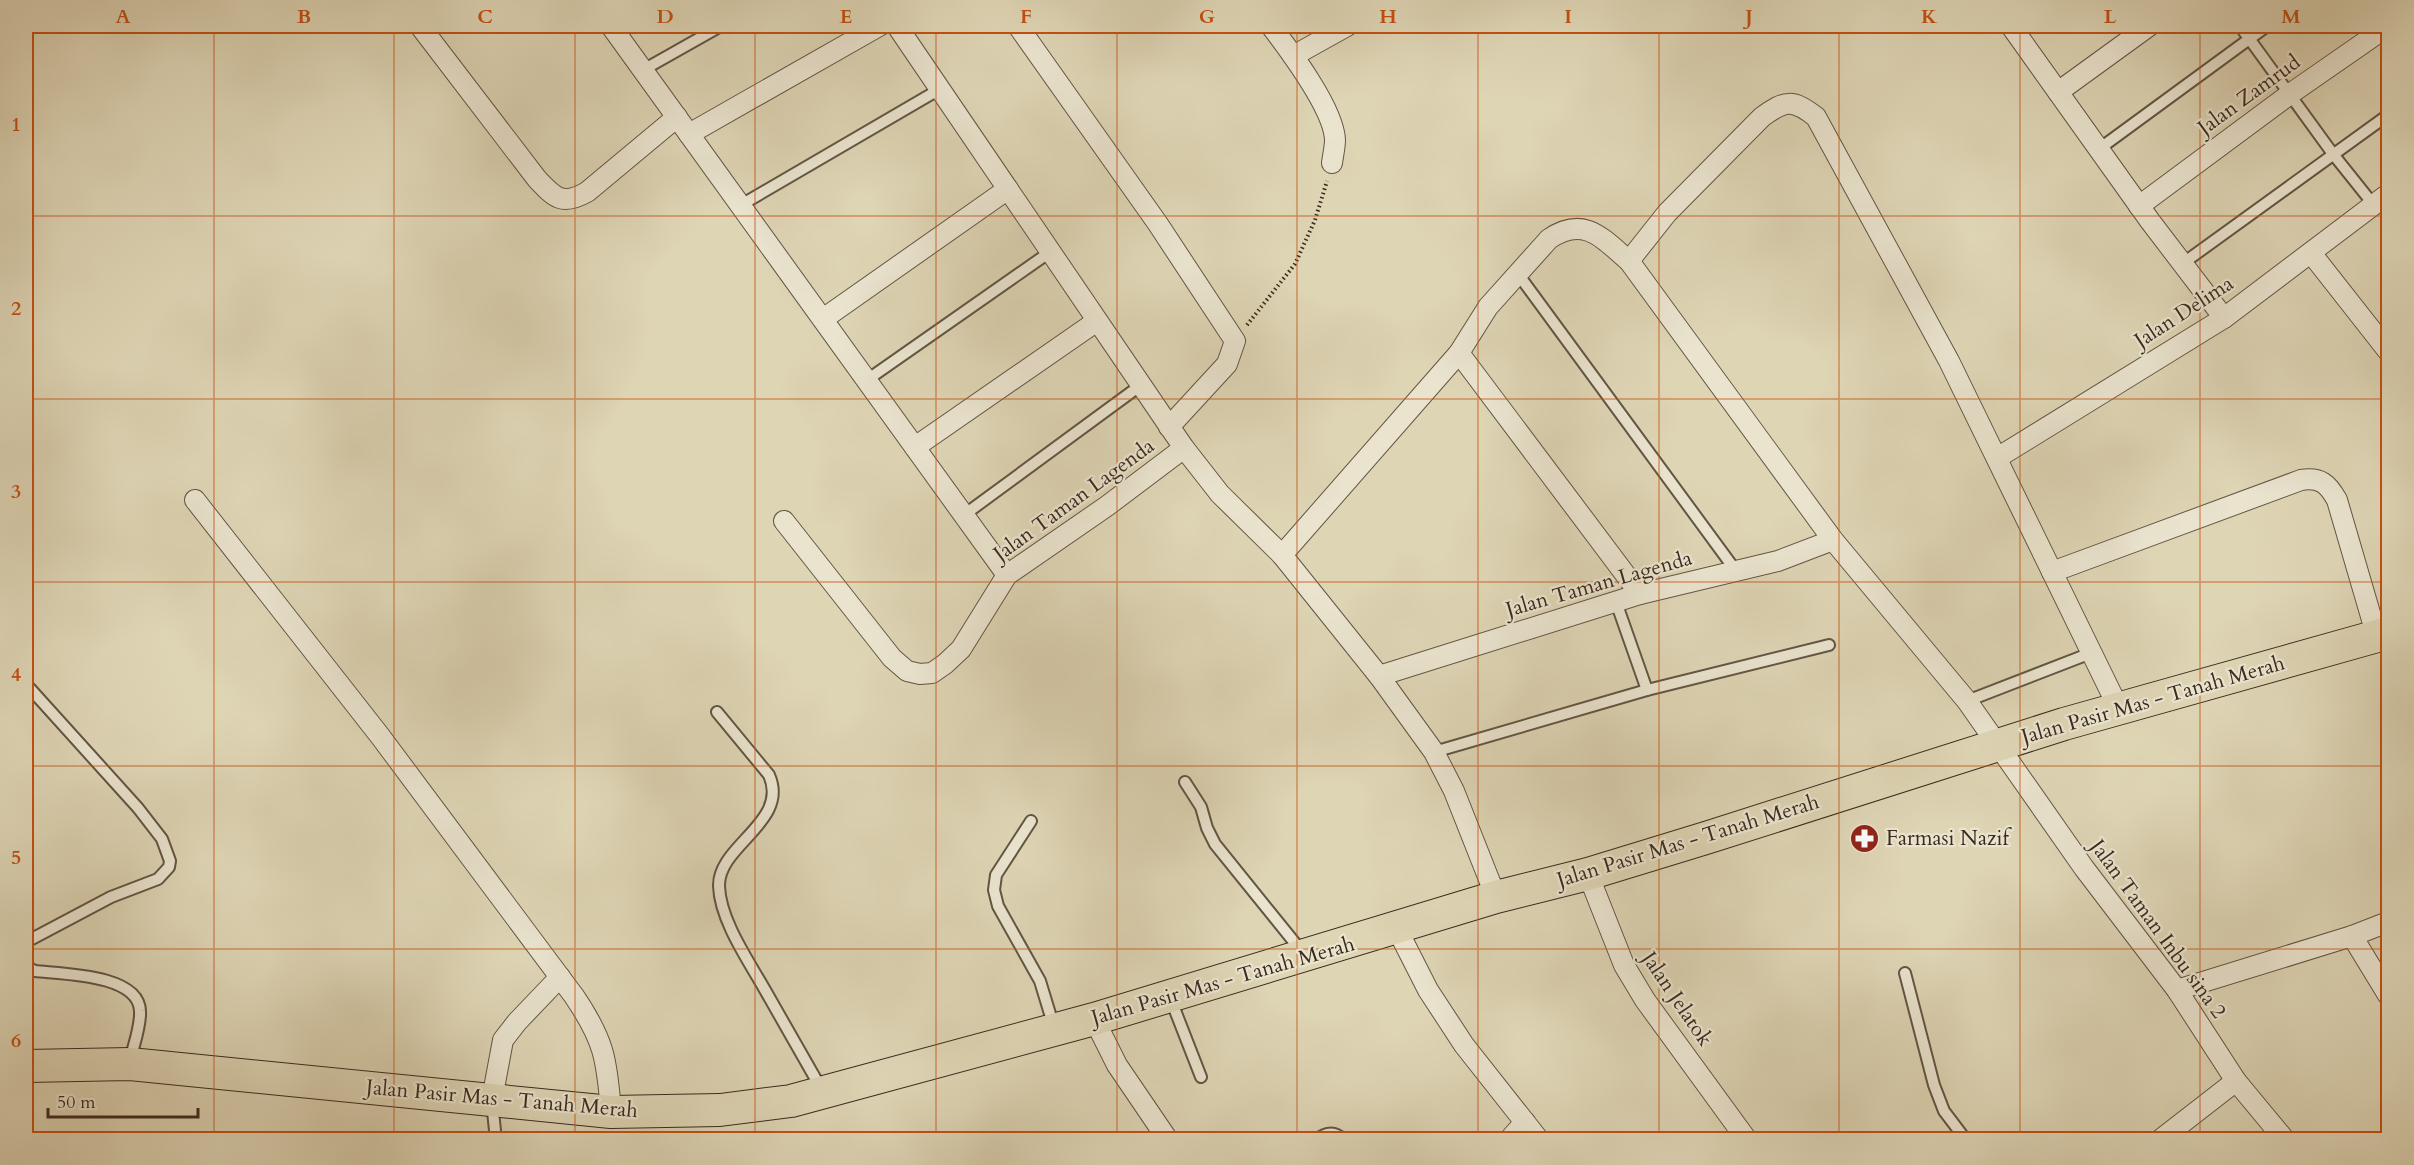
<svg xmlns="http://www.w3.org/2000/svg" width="2414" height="1165" font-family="Cardo,serif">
  <rect width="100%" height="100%" fill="#ded5b5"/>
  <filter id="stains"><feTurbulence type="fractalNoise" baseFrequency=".00333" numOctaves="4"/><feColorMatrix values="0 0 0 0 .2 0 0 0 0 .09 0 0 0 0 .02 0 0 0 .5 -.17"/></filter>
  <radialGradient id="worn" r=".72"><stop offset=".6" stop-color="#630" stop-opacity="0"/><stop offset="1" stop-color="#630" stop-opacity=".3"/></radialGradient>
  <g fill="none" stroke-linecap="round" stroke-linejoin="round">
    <defs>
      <g id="service">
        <path d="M2240,26L2333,154L2373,204"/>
        <path d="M2017,35L2030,26"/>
        <path d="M643,70L721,26"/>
        <path d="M2099,149L2267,26"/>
        <path d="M741,205L940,89"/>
        <path d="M2182,264L2388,115"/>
        <path d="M1518,274L1736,571"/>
        <path d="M867,380L1050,252"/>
        <path d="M964,515L1141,385"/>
        <path d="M1616,602L1647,690"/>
        <path d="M26,684L138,808L162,839L170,861L169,867L158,879L111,897L26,942"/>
        <path d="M1967,701L2091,653"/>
        <path d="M717,712L769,775C790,822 718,845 719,886C720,920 748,960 765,990C784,1023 803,1057 822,1090"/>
        <path d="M1434,752L1647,690L1829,645"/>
        <path d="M1185,782L1201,807L1207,828L1215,844L1303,953"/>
        <path d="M1031,821L996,875L994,890L998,906L1040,981L1054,1027"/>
        <path d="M26,966L35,971C61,974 139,974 140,1011C141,1027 133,1046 130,1061"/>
        <path d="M1905,973L1934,1085L1944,1111L1966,1140"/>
        <path d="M1171,1000L1201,1077"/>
        <path d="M492,1102L496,1140"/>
        <path d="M1316,1140C1326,1132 1335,1131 1344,1140"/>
      </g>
      <g id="minor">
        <path d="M420,26L537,179C555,198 562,206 587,192L677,117"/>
        <path d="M611,26L1007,575"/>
        <path d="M897,26L1184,448L1220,494L1282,555L1379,676L1434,752L1454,791L1496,897"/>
        <path d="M1018,26L1158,224L1235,341L1227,364L1169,427"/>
        <path d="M1271,26C1290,51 1334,109 1335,140C1335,147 1333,155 1332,163"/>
        <path d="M2011,26L2150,221L2224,318"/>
        <path d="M1293,56L1347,26"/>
        <path d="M2058,92L2149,26"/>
        <path d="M689,134L879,26"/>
        <path d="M2139,206L2290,94L2388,26"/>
        <path d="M2311,253L2388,351"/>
        <path d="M1629,261L1667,213L1762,117C1785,100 1793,99 1816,117L1949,361L2119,709"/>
        <path d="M823,319L1008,189"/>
        <path d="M1459,353L1640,594"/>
        <path d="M915,447L1097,321"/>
        <path d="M1997,458L2224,318L2388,194"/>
        <path d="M195,500L380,736L574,996C604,1040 607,1059 611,1112"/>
        <path d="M784,521L892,658L907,671L920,674L932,673L945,664L961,649L1007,575L1107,506L1184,448"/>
        <path d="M1282,555L1459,353L1488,307L1549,239C1584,215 1602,238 1629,261L1833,540L1967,701L2084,868L2177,990L2236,1081L2285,1140"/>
        <path d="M2052,572L2301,480C2321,477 2328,484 2337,500L2377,637"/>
        <path d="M1379,676L1640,594L1778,561L1833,540"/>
        <path d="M1588,874L1624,965L1645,1000L1747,1140"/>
        <path d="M1397,929L1428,990L1464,1045L1539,1140"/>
        <path d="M2352,936L2388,995"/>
        <path d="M2177,990L2352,936L2388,922"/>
        <path d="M1094,1019L1117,1065L1168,1140"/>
        <path d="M492,1099L503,1040L517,1022L560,977"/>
        <path d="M1509,1140L1525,1122"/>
        <path d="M2160,1140L2236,1081"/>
      </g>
      <path id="primary" d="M26,1066L130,1064L611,1112L720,1110L791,1101L1094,1019L1496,897L1588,874L1709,837L2064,724L2388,633"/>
    </defs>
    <use href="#service" stroke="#635544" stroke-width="14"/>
    <use href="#minor" stroke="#635544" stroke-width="22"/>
    <use href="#primary" stroke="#3a2a1e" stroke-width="34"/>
    <path stroke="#3a2a1e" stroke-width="4" stroke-dasharray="1.5 3" stroke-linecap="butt" d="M1247,325L1295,264L1315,220L1327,181"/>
    <use href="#service" stroke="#eae4cf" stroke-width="10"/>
    <use href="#minor" stroke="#eae4cf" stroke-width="20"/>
    <use href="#primary" stroke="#ded5b5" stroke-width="32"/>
  </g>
  <path fill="none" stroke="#c55010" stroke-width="1.5" stroke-opacity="0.55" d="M214,26V1140M394,26V1140M575,26V1140M755,26V1140M936,26V1140M1117,26V1140M1297,26V1140M1478,26V1140M1659,26V1140M1839,26V1140M2020,26V1140M2200,26V1140M26,216H2388M26,399H2388M26,582H2388M26,766H2388M26,949H2388"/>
  <defs>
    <symbol id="pharmacy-disc" viewBox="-11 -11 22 22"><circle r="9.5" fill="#8f2418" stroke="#eae4cf"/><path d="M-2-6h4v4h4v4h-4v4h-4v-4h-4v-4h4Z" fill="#fff"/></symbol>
  </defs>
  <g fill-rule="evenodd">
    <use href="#pharmacy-disc" x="1848" y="822" width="33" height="33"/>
  </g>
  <g text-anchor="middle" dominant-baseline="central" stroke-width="4.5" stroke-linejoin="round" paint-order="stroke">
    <g font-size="21" fill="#3a2a1e" stroke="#eae4cf">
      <text transform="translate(2249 95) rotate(-36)">Jalan Zamrud</text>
      <text transform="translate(2184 312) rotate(-33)">Jalan Delima</text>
      <text transform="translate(1074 500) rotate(-36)">Jalan Taman Lagenda</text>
      <text transform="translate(1599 584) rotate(-16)">Jalan Taman Lagenda</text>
      <text transform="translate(2153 700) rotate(-16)">Jalan Pasir Mas - Tanah Merah</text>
      <text transform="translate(1688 841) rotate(-17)">Jalan Pasir Mas - Tanah Merah</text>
      <text transform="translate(2158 929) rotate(54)">Jalan Taman Inbu sina 2</text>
      <text transform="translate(1223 981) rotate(-16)">Jalan Pasir Mas - Tanah Merah</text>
      <text transform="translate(1677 999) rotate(56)">Jalan Jelatok</text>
      <text transform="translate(502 1099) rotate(5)">Jalan Pasir Mas - Tanah Merah</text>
    </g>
    <g font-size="21" fill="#3a2a1e" stroke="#eae4cf" text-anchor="start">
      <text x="1886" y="838">Farmasi Nazif</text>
    </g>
  </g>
  <rect width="2414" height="1165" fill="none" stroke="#ded5b5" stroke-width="66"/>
  <path d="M48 1108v9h150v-9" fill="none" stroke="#3a2a1e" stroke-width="3"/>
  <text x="57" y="1108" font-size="18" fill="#3a2a1e" stroke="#eae4cf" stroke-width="4.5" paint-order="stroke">50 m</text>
  <rect x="33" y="33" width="2348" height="1099" fill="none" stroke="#c55010" stroke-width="2"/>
  <g font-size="20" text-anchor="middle" font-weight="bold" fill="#c55010">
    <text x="123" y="23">A</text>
    <text x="304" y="23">B</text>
    <text x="485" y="23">C</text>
    <text x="665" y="23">D</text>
    <text x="846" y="23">E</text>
    <text x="1026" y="23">F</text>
    <text x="1207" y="23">G</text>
    <text x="1388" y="23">H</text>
    <text x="1568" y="23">I</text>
    <text x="1749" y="23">J</text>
    <text x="1929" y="23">K</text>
    <text x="2110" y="23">L</text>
    <text x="2291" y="23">M</text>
    <text x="16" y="131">1</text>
    <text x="16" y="315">2</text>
    <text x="16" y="498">3</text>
    <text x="16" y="681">4</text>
    <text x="16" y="864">5</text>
    <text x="16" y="1047">6</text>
  </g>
  <rect width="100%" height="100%" filter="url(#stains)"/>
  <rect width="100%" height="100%" fill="url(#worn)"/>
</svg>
